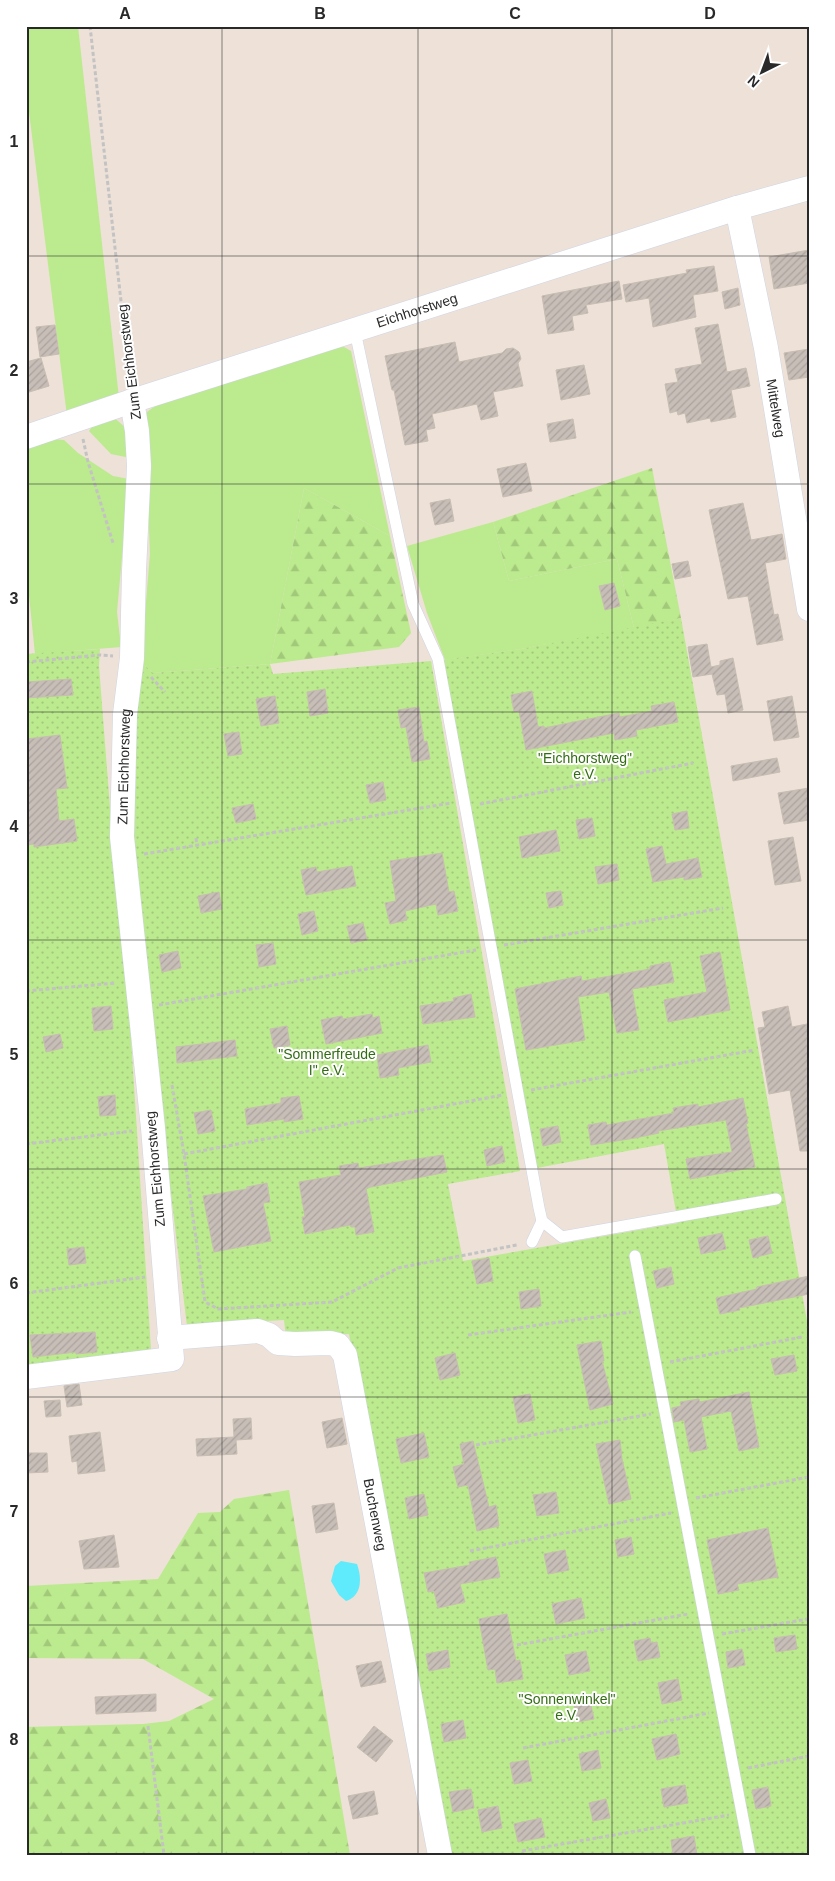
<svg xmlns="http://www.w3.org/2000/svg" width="835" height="1881" font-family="Helvetica,sans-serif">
  <defs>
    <pattern id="forest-firs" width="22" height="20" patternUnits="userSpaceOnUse" patternTransform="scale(1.25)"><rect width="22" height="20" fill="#bcea8e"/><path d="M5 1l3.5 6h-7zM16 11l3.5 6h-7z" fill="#a2c97a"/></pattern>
    <pattern id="park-dots" width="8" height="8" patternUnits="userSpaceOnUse" patternTransform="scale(1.25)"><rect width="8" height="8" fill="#bcea8e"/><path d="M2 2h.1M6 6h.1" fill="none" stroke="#a2c97a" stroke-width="1.8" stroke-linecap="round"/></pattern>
    <pattern id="building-hatch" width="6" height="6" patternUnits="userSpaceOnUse" patternTransform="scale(1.25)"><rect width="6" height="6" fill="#c8beb8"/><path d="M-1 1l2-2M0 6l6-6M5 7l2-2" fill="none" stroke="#aca39e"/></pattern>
  </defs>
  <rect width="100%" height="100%" fill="#ede1d8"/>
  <g fill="#bcea8e">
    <path d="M26,26H78L119,398L67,416L26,88Z"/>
    <path d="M337,343L351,351L390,536L304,488L270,664L153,673L141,662L150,554L145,425L147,412L158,404Z"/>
    <path d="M115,419C130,429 130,437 130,453L126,457L111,454L89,431L92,427Z"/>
    <path d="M47,439L64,440L78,453L113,476L129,479L117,612L121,647L35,654L26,566V446Z"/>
    <path d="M493,522L509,581L617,559L634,628L521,649L445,660L427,613L407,546Z"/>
  </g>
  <g fill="url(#forest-firs)">
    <path d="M652,468L681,618L634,628L617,559L509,581L493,522Z"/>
    <path d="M304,488L390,536L411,633L399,647L270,664Z"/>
    <path d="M289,1490L350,1855H26V1727L143,1724L169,1721L214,1699L143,1659L26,1658V1586L158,1579L198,1513L220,1512L234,1499Z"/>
  </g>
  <g fill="url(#park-dots)">
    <path d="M681,618L809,1332V1855H445L349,1334L286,1337L284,1320L187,1326L130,857L131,784L141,662L153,673L270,664L273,674L431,661L520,1171L448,1184L463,1261L678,1223L664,1144L537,1168L443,660L521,649Z"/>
    <path d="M100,649L99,666L117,898L128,992L151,1350L26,1367V654Z"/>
  </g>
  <path fill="#5febfb" d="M341,1561L357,1564C362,1578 362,1596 346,1601L339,1595L331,1581L335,1566Z"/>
  <g fill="url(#building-hatch)" stroke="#c8bdb2">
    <path d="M809,250V283L774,289L769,257Z"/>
    <path d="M714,266L718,291L693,295L696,317L653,327L649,298L626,302L623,285L687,273L686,270Z"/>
    <path d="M619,281L622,299L586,305L588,313L572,316L574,330L548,334L542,296Z"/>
    <path d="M738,288L740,305L725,309L722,292Z"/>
    <path d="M718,324L727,372L746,368L750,386L731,390L736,417L711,422L710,418L687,423L685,413L678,415L677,411L670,413L665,384L678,382L675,369L702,364L695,328Z"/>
    <path d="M55,325L59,354L40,357L36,327Z"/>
    <path d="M455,342L459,362L502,353L506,349L513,348L519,352L521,359L518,363L523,386L493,392L498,416L481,420L477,404L432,414L435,428L426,430L428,441L405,445L394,390H392L385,356Z"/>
    <path d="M809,349V377L789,380L784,353Z"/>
    <path d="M41,358L49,386L26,393V362Z"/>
    <path d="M584,365L590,394L561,400L556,370Z"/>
    <path d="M573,419L576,438L550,442L547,424Z"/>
    <path d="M526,463L532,491L503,497L497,469Z"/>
    <path d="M450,499L454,521L435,525L430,503Z"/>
    <path d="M743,503L751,540L782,534L786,559L765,563L774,615L778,614L783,640L757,645L748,596L728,599L709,510Z"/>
    <path d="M688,561L691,576L675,579L672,564Z"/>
    <path d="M614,583L620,606L605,610L599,586Z"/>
    <path d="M707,644L711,667L720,665V661L733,658L743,710L728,713L725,694L717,695L712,674L693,677L688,647Z"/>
    <path d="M71,679L73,695L26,698V682Z"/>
    <path d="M325,689L328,713L310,716L307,692Z"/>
    <path d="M532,691L538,727L544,726V728L619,713L620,717L652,711L651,706L674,702L678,722L636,730L637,736L615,740L614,733L526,750L519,711L514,712L511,695Z"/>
    <path d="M275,696L279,723L261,726L256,699Z"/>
    <path d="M792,696L799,737L774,741L767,701Z"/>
    <path d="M419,707L424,742L427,741L430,759L412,762L406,727L401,728L398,710Z"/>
    <path d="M239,732L242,754L228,756L224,734Z"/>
    <path d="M60,735L67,788L56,789L59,821L74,819L77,841L34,847V844L26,845V739Z"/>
    <path d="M777,758L780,772L733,781L731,766Z"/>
    <path d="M383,782L386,800L370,803L366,785Z"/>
    <path d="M809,788V820L784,824L778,793Z"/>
    <path d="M253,804L256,819L236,823L232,808Z"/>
    <path d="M687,811L689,828L675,830L672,814Z"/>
    <path d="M592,818L595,836L579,839L576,820Z"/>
    <path d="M556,830L560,851L522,858L519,837Z"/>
    <path d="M793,837L801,881L775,885L768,841Z"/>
    <path d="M662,846L666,864L698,858L702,877L684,880V877L653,882L646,849Z"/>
    <path d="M442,853L449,892L454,891L458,911L438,915L436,904L405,911L407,920L390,924L385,903L396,901L390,861Z"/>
    <path d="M617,864L619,880L598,884L595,867Z"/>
    <path d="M352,866L356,886L306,895L301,870L316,867L317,872Z"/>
    <path d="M561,891L563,905L549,908L546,893Z"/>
    <path d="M219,892L222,909L201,913L198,896Z"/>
    <path d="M314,911L318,931L302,935L298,914Z"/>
    <path d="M363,923L367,940L351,943L347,926Z"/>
    <path d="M273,943L276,964L259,967L256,945Z"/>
    <path d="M178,951L181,968L162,972L159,955Z"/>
    <path d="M720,952L730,1010L668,1022L664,1000L707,992L700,956Z"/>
    <path d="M670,962L674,982L632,989L639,1030L617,1033L609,992L578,997L585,1040L526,1050L515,989L581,976L582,981L650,969V966Z"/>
    <path d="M471,994L475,1017L423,1024L420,1006L454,1001L453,998Z"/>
    <path d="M111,1006L113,1029L94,1031L92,1008Z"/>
    <path d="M788,1006L792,1027L807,1024L809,1036V1151H800L790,1090L769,1094L758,1028L765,1027L762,1012Z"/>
    <path d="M372,1014L373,1018L379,1016L382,1033L326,1044L321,1020L342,1016L343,1019Z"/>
    <path d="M287,1026L290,1045L274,1048L270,1029Z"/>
    <path d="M60,1034L63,1048L46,1052L43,1037Z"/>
    <path d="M235,1040L237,1056L177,1063L176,1047Z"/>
    <path d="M428,1045L431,1062L398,1068L399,1075L380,1078L377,1055Z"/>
    <path d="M115,1095L116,1115L100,1116L98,1097Z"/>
    <path d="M299,1096L303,1119L284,1122V1119L247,1125L245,1109L281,1103V1098Z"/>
    <path d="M743,1098L748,1123L746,1124L755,1167L690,1179L686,1159L732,1152L726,1120L658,1131L659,1133L635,1138L591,1145L588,1125L606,1122L607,1125L674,1113L673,1108L698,1104V1107Z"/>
    <path d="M211,1110L215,1131L198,1134L194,1113Z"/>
    <path d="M558,1126L561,1142L543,1146L540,1129Z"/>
    <path d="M502,1146L505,1162L487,1166L484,1150Z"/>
    <path d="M443,1155L447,1172L366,1188L374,1232L356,1235L355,1227H351L350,1225L305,1234L302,1217H305L299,1182L341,1175L339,1166L358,1163L359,1168Z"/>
    <path d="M267,1183L270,1202L263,1203L271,1241L214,1252L203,1196L247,1189V1187Z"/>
    <path d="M722,1233L726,1249L701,1254L698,1238Z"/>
    <path d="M768,1236L772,1253L753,1258L749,1240Z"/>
    <path d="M84,1247L86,1263L69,1265L67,1249Z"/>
    <path d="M489,1258L493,1281L477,1284L472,1261Z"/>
    <path d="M671,1267L674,1284L657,1288L653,1271Z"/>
    <path d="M809,1276V1294L739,1308L740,1310L720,1314L716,1298L757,1289V1287Z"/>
    <path d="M539,1289L541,1306L521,1309L519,1292Z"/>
    <path d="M95,1332L97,1352L76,1354V1352L33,1357L30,1335Z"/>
    <path d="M601,1341L604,1361H602L613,1404L590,1410L577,1345Z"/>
    <path d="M455,1353L460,1375L440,1380L435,1358Z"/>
    <path d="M794,1355L797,1371L775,1375L771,1359Z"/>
    <path d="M79,1384L82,1405L67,1407L64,1386Z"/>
    <path d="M749,1392L759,1447L739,1451L731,1411L701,1417L707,1449L690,1452L684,1420L674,1422L672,1408L681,1406L680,1402L699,1399L700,1402Z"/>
    <path d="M530,1394L535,1420L518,1423L513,1397Z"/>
    <path d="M60,1400L61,1416L46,1417L44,1401Z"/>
    <path d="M251,1418L252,1439L236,1440L237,1454L197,1456L196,1439L234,1437L233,1419Z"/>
    <path d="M342,1418L347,1444L327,1448L322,1422Z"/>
    <path d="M100,1432L105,1471L78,1474L77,1461L72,1462L69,1436Z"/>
    <path d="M424,1433L429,1457L401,1463L396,1439Z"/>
    <path d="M620,1440L622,1459L631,1499L609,1504L596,1444Z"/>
    <path d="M473,1441L489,1507L496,1505L499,1526L477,1531L468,1485L458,1487L453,1467L464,1464L460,1444Z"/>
    <path d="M26,1453H47L48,1472L26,1473Z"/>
    <path d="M556,1492L559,1513L537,1516L533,1495Z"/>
    <path d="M424,1494L428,1515L409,1519L405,1498Z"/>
    <path d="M334,1503L338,1529L316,1533L312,1506Z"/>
    <path d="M768,1528L778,1577L737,1584L739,1590L718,1594L707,1540Z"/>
    <path d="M114,1535L119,1567L84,1569L79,1541Z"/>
    <path d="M631,1537L634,1554L618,1557L615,1540Z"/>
    <path d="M565,1550L569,1570L548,1574L544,1554Z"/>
    <path d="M496,1557L500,1577L460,1584L465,1602L438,1608L434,1591L428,1592L424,1573L470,1565L469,1562Z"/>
    <path d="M581,1598L585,1618L556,1624L552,1604Z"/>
    <path d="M507,1614L516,1661L520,1660L523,1679L497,1683L495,1669L488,1670L479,1619Z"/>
    <path d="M795,1635L797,1649L776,1652L774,1638Z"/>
    <path d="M650,1638L651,1643L657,1642L660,1657L638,1661L634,1641Z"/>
    <path d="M742,1649L745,1665L728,1668L726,1652Z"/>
    <path d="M448,1650L450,1667L429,1671L426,1654Z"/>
    <path d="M586,1651L590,1671L569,1675L565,1655Z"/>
    <path d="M381,1661L386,1682L361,1687L356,1666Z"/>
    <path d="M678,1679L682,1700L662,1704L658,1683Z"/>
    <path d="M156,1694V1711L96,1714L95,1697Z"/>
    <path d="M590,1701L594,1719L577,1722L574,1704Z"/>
    <path d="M463,1720L466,1738L444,1742L441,1724Z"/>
    <path d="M374,1726L393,1741L376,1762L357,1747Z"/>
    <path d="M676,1734L680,1754L657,1760L652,1739Z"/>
    <path d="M598,1750L601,1768L582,1771L579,1754Z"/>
    <path d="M528,1760L532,1781L514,1784L510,1763Z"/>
    <path d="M685,1785L688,1803L664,1807L661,1789Z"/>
    <path d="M768,1787L771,1806L756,1809L752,1790Z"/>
    <path d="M471,1789L474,1808L453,1812L449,1792Z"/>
    <path d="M374,1791L378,1814L353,1819L348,1796Z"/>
    <path d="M606,1799L610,1818L593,1821L589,1803Z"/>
    <path d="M498,1806L502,1828L482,1832L478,1810Z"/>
    <path d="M541,1818L545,1837L518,1842L514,1824Z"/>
    <path d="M694,1836L697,1855H673L671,1840Z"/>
  </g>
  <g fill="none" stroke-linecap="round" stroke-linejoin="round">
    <defs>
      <g id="service">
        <path d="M355,331L413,604L438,659L539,1208L542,1221L562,1237L776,1199"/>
        <path d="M532,1242L542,1221"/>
        <path d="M635,1256L750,1855"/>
      </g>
      <g id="minor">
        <path id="s1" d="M737,208L766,348L809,609"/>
        <path id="s2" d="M26,437L132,401L737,208L809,188"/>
        <path id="s3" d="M169,1338L258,1331L269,1335L278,1343L295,1344L330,1343L338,1345L345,1355L440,1855"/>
        <path id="s4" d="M26,1377L172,1359L153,1128L122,837L125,714L132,658L134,571L139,466L137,431L132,401"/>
      </g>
    </defs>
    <use href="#service" stroke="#ced5e4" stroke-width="12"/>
    <use href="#minor" stroke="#ced5e4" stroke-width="25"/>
    <g stroke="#c3c3c3" stroke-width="3" stroke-dasharray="4 2.5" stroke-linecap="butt">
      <path d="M90,26L130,381"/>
      <path d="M83,439L88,462L113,543"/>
      <path d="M26,662L100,655L113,656"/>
      <path d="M151,677L165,692"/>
      <path d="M480,804L693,763"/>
      <path d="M196,838L197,846"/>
      <path d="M144,854L451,803"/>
      <path d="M504,945L723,908"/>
      <path d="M26,991L116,983"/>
      <path d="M159,1005L476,950"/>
      <path d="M172,1085L184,1154L205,1302L218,1309L332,1302L398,1268L517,1245"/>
      <path d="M531,1090L755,1050"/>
      <path d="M26,1144L132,1131"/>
      <path d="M184,1154L503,1095"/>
      <path d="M26,1293L145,1277"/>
      <path d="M468,1335L631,1312"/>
      <path d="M670,1362L802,1337"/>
      <path d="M476,1445L651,1414"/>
      <path d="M696,1498L809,1477"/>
      <path d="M470,1551L671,1513"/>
      <path d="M722,1634L808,1619"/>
      <path d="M517,1645L688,1614"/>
      <path d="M148,1726L164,1855"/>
      <path d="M523,1748L709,1713"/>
      <path d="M748,1768L809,1756"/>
      <path d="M522,1851L729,1815"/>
    </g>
    <use href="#service" stroke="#fff" stroke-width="11"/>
    <use href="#minor" stroke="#fff" stroke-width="24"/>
  </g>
  <path fill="none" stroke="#292929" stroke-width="1" stroke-opacity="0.55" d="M222,26V1855M418,26V1855M612,26V1855M26,256H809M26,484H809M26,712H809M26,940H809M26,1169H809M26,1397H809M26,1625H809"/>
  <g text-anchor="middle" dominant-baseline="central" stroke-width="4" stroke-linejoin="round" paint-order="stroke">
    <g font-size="14" fill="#292929" stroke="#fff">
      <text stroke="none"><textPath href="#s2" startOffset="411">Eichhorstweg</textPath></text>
      <text transform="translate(129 362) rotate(-97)">Zum Eichhorstweg</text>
      <text stroke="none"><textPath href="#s1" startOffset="204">Mittelweg</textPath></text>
      <text stroke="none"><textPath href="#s4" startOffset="742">Zum Eichhorstweg</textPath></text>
      <text transform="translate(155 1169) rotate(-95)">Zum Eichhorstweg</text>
      <text stroke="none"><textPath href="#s3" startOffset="348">Buchenweg</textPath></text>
    </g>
    <g font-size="14" fill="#336d12" stroke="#fff">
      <text x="585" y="758">"Eichhorstweg"<tspan x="585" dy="16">e.V.</tspan></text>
      <text x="327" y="1054">"Sommerfreude<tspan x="327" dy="16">I" e.V.</tspan></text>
      <text x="567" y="1699">"Sonnenwinkel"<tspan x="567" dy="16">e.V.</tspan></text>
    </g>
  </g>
  <rect width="835" height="1881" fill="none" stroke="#ffffff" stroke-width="55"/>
  <g transform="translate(762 72) rotate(222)" stroke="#ffffff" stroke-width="4" paint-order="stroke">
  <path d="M0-4L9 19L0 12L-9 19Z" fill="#292929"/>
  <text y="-8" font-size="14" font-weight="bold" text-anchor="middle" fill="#292929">N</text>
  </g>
  <rect x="28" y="28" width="780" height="1826" fill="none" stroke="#292929" stroke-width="2"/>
  <g font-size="16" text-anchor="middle" font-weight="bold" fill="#292929">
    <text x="125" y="19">A</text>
    <text x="320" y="19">B</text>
    <text x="515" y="19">C</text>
    <text x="710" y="19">D</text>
    <text x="14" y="147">1</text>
    <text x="14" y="376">2</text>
    <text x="14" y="604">3</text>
    <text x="14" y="832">4</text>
    <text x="14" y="1060">5</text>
    <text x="14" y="1289">6</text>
    <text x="14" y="1517">7</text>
    <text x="14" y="1745">8</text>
  </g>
</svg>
